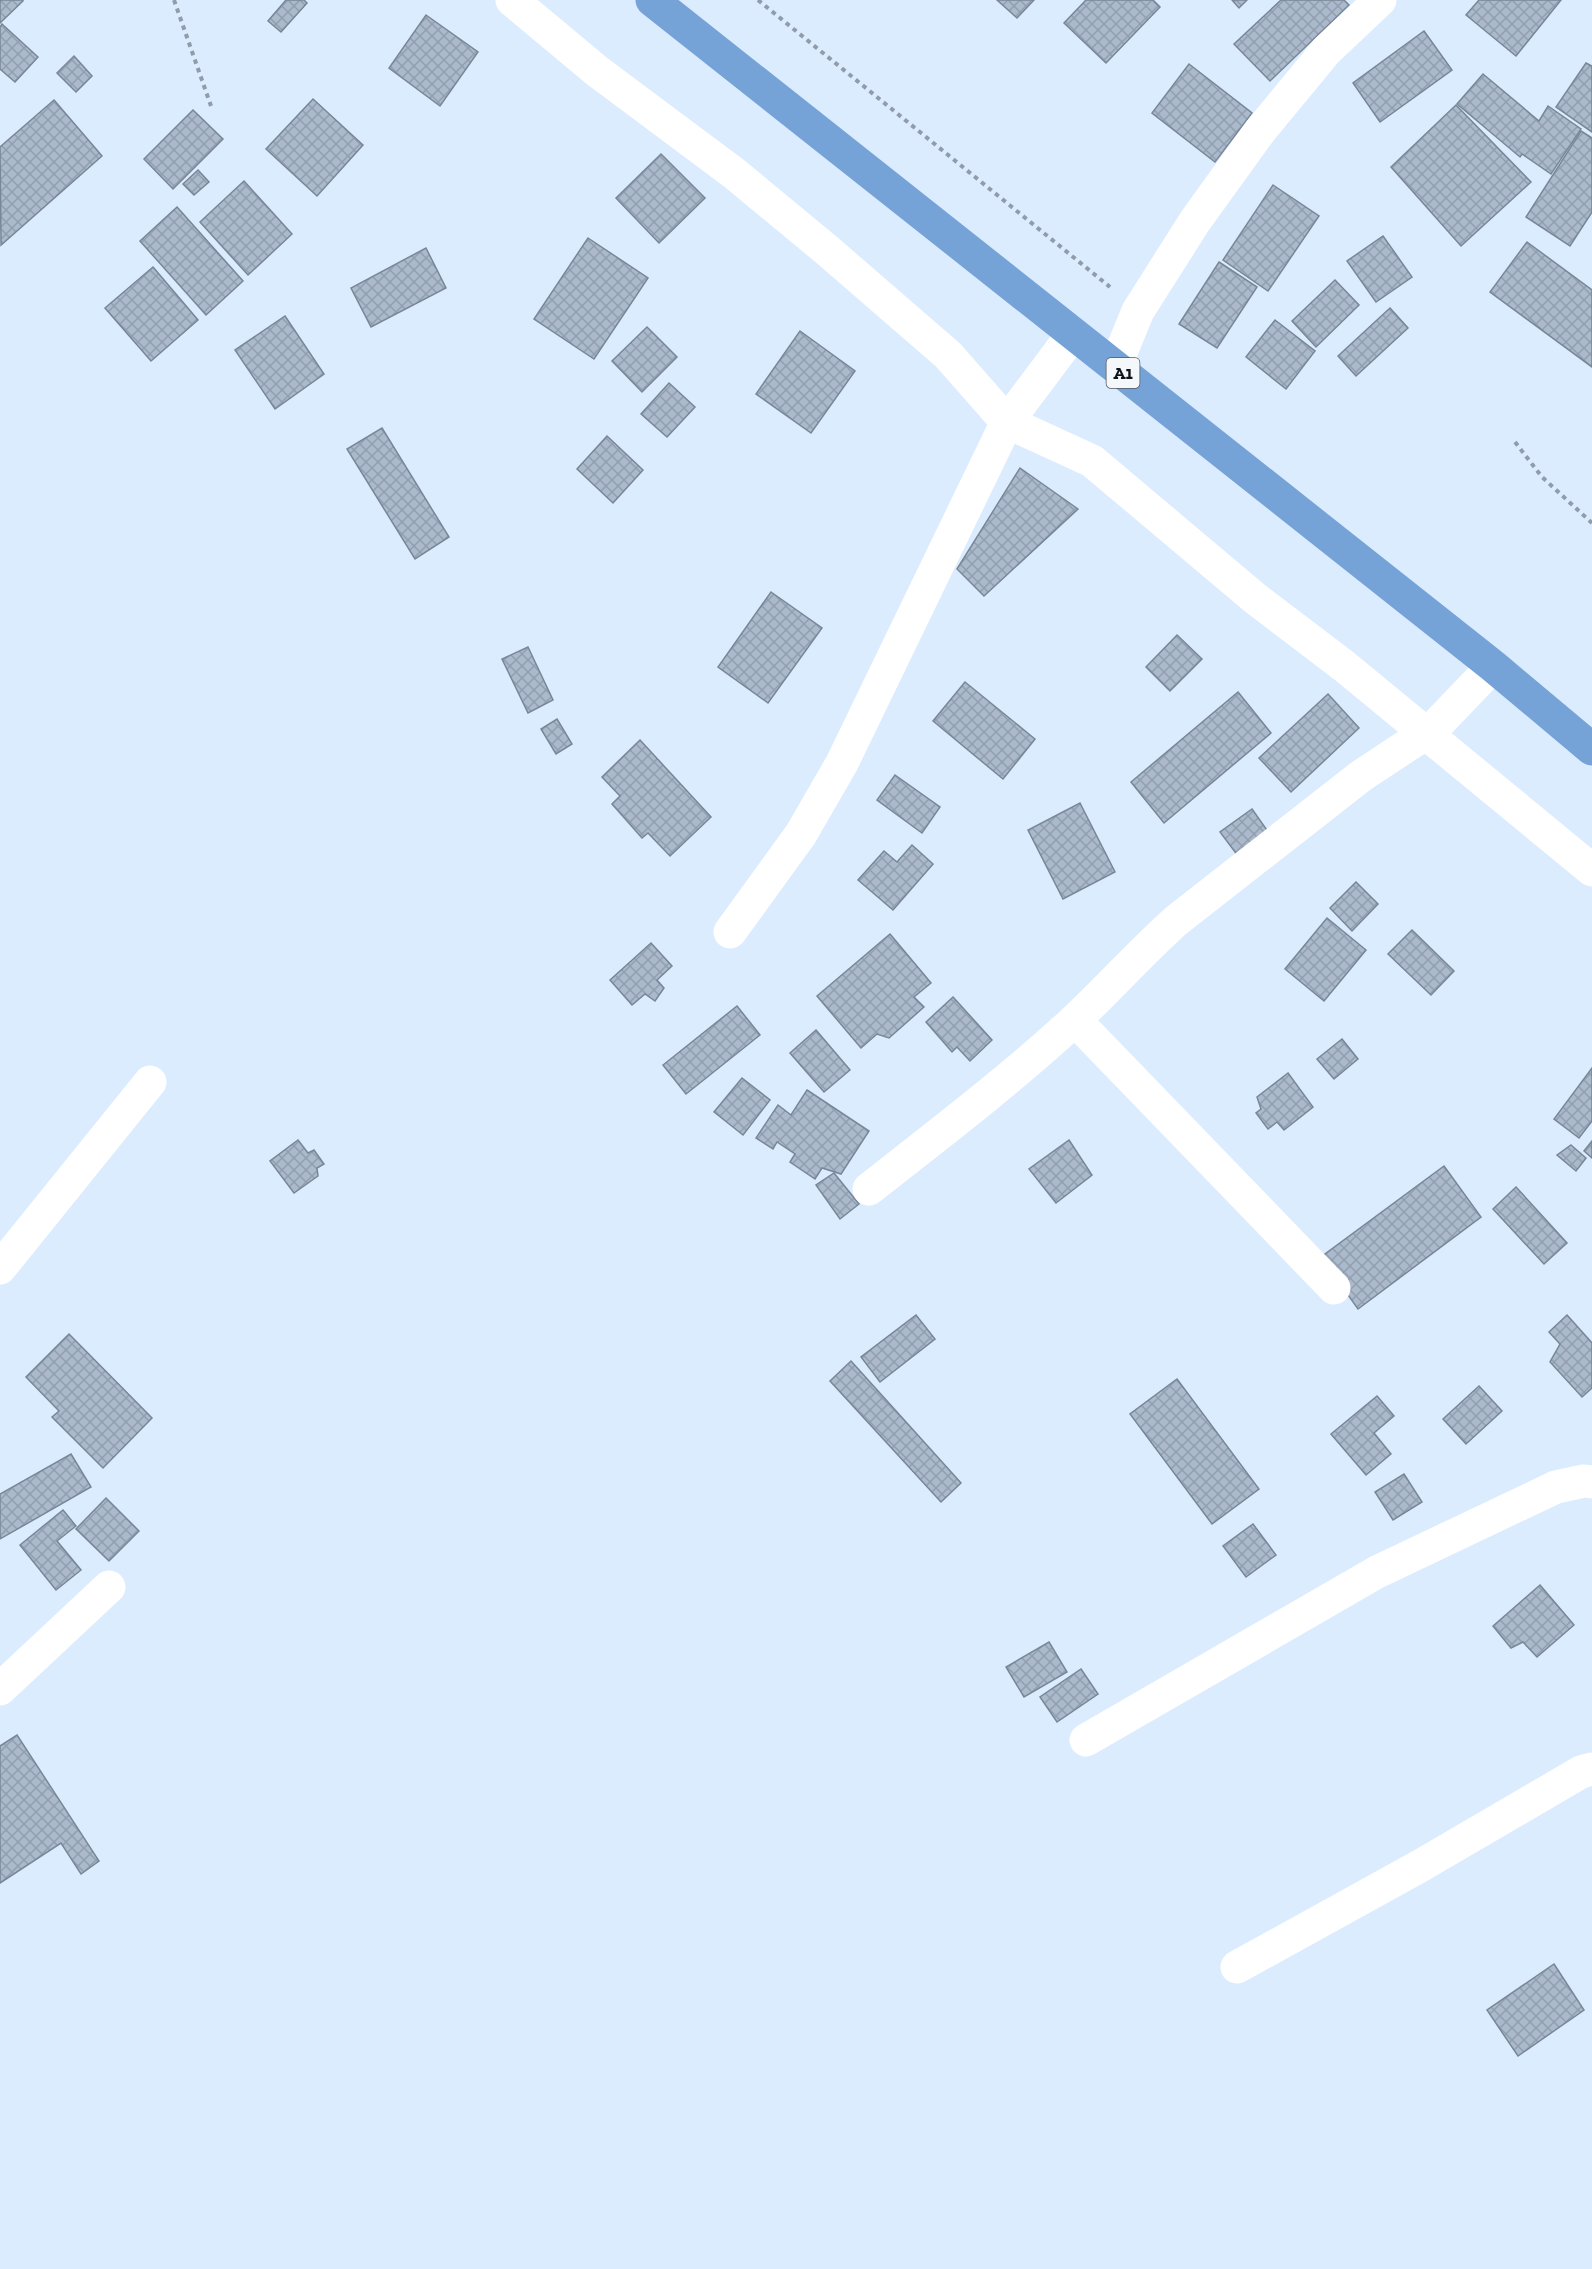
<svg xmlns="http://www.w3.org/2000/svg" width="1592" height="2269" font-family="'Zilla Slab',serif">
  <defs>
    <pattern id="building-cross-hatch" width="8" height="8" patternUnits="userSpaceOnUse" patternTransform="scale(1.5)"><rect width="8" height="8" fill="#aab9cb"/><path d="M0 0l8 8M0 8l8-8" fill="none" stroke="#919eae"/></pattern>
  </defs>
  <rect width="100%" height="100%" fill="#dcecff"/>
  <g fill="url(#building-cross-hatch)" stroke="#788798" stroke-width="1.5">
    <path d="M0,0H23V1L0,23Z"/>
    <path d="M286,0H304L307,3L281,32L268,21Z"/>
    <path d="M997,0H1034L1017,18Z"/>
    <path d="M1086,0H1153L1160,7L1106,63L1064,23Z"/>
    <path d="M1232,0H1247L1239,8Z"/>
    <path d="M1281,0H1344L1349,5L1270,81L1234,44Z"/>
    <path d="M1479,0H1561L1516,56L1466,15Z"/>
    <path d="M426,15L478,52L440,106L389,68Z"/>
    <path d="M2,24L38,57L15,82L0,69V27Z"/>
    <path d="M1424,31L1452,70L1380,122L1353,83Z"/>
    <path d="M74,56L92,76L76,92L57,73Z"/>
    <path d="M1586,63L1592,66V132L1556,107Z"/>
    <path d="M1189,64L1252,113L1215,162L1152,113Z"/>
    <path d="M1483,74L1539,121L1548,106L1581,129L1551,174L1522,154L1520,157L1457,104Z"/>
    <path d="M313,99L363,145L317,196L266,149Z"/>
    <path d="M54,100L102,156L1,245L0,147Z"/>
    <path d="M1456,105L1531,182L1461,246L1391,167Z"/>
    <path d="M193,110L223,139L173,189L144,159Z"/>
    <path d="M1581,131L1592,138V212L1570,246L1526,217Z"/>
    <path d="M661,154L705,198L659,243L616,198Z"/>
    <path d="M198,170L209,182L194,195L183,184Z"/>
    <path d="M244,181L292,234L248,275L200,222Z"/>
    <path d="M1273,185L1319,216L1268,291L1223,260Z"/>
    <path d="M177,207L243,281L206,315L140,241Z"/>
    <path d="M1383,236L1412,277L1376,302L1347,261Z"/>
    <path d="M588,238L648,278L594,359L534,319Z"/>
    <path d="M1527,242L1592,290V367L1490,292Z"/>
    <path d="M426,248L446,288L371,327L351,288Z"/>
    <path d="M1219,262L1257,287L1217,348L1179,324Z"/>
    <path d="M153,267L198,320L151,361L105,308Z"/>
    <path d="M1335,280L1359,305L1316,347L1292,321Z"/>
    <path d="M1390,308L1408,328L1356,376L1338,356Z"/>
    <path d="M285,316L324,374L275,409L235,350Z"/>
    <path d="M1275,320L1315,351L1286,389L1246,357Z"/>
    <path d="M647,327L677,357L642,392L612,361Z"/>
    <path d="M800,331L855,371L811,433L756,394Z"/>
    <path d="M669,383L695,407L667,437L641,414Z"/>
    <path d="M382,428L449,537L415,559L347,449Z"/>
    <path d="M607,436L643,470L613,503L577,469Z"/>
    <path d="M1020,468L1078,509L984,596L957,569Z"/>
    <path d="M771,592L822,628L768,703L718,667Z"/>
    <path d="M1177,635L1202,659L1170,691L1146,667Z"/>
    <path d="M528,647L553,700L528,713L502,659Z"/>
    <path d="M965,682L1035,739L1003,779L933,721Z"/>
    <path d="M1238,692L1271,733L1164,823L1131,782Z"/>
    <path d="M1328,694L1359,728L1291,792L1259,758Z"/>
    <path d="M557,719L572,744L556,754L541,729Z"/>
    <path d="M640,740L711,817L670,856L648,833L642,838L612,804L620,796L602,777Z"/>
    <path d="M895,775L940,807L922,833L877,800Z"/>
    <path d="M1080,803L1115,872L1063,899L1028,830Z"/>
    <path d="M1252,809L1269,833L1238,856L1220,832Z"/>
    <path d="M912,845L933,864L893,910L858,880L884,851L897,862Z"/>
    <path d="M1356,882L1378,904L1352,931L1330,908Z"/>
    <path d="M1327,918L1366,950L1324,1001L1285,969Z"/>
    <path d="M1412,930L1454,971L1431,995L1388,954Z"/>
    <path d="M890,934L931,983L914,997L924,1007L889,1038L877,1034L861,1048L817,996Z"/>
    <path d="M651,943L672,966L657,980L664,988L655,1001L645,994L632,1005L610,980Z"/>
    <path d="M953,997L992,1040L970,1061L957,1047L952,1052L926,1022Z"/>
    <path d="M737,1006L760,1035L686,1094L663,1065Z"/>
    <path d="M816,1030L850,1070L824,1092L790,1053Z"/>
    <path d="M1342,1039L1358,1059L1334,1079L1317,1059Z"/>
    <path d="M1592,1068V1121L1579,1138L1554,1119Z"/>
    <path d="M1288,1073L1313,1107L1284,1130L1277,1122L1268,1129L1256,1113L1261,1109L1257,1097Z"/>
    <path d="M742,1078L770,1100L743,1135L714,1112Z"/>
    <path d="M807,1090L869,1131L841,1174L822,1168L815,1179L790,1162L795,1154L777,1142L773,1149L756,1138L778,1105L791,1115Z"/>
    <path d="M298,1140L308,1153L314,1150L324,1164L317,1168L318,1176L294,1193L270,1161Z"/>
    <path d="M1069,1140L1092,1175L1056,1203L1029,1169Z"/>
    <path d="M1592,1141V1158L1584,1151Z"/>
    <path d="M1571,1145L1586,1158L1576,1171L1557,1155Z"/>
    <path d="M1444,1166L1481,1217L1358,1309L1321,1257Z"/>
    <path d="M834,1173L859,1204L840,1219L816,1185Z"/>
    <path d="M1516,1187L1567,1243L1544,1264L1493,1209Z"/>
    <path d="M916,1315L935,1339L880,1382L861,1357Z"/>
    <path d="M1567,1315L1592,1343V1388L1582,1397L1550,1362L1560,1344L1549,1332Z"/>
    <path d="M69,1334L152,1418L103,1468L52,1417L59,1411L26,1377Z"/>
    <path d="M851,1361L961,1483L941,1502L830,1381Z"/>
    <path d="M1177,1379L1259,1489L1212,1524L1130,1414Z"/>
    <path d="M1479,1386L1502,1411L1466,1444L1443,1419Z"/>
    <path d="M1377,1396L1394,1416L1374,1433L1391,1454L1366,1475L1331,1434Z"/>
    <path d="M71,1454L91,1487L0,1539V1494Z"/>
    <path d="M1404,1474L1422,1502L1393,1520L1375,1492Z"/>
    <path d="M106,1498L139,1531L109,1561L76,1529Z"/>
    <path d="M63,1510L76,1526L57,1541L81,1570L56,1590L20,1545Z"/>
    <path d="M1253,1524L1276,1555L1246,1577L1223,1546Z"/>
    <path d="M1540,1585L1574,1625L1537,1657L1523,1642L1511,1648L1493,1626Z"/>
    <path d="M1049,1642L1067,1672L1024,1697L1006,1667Z"/>
    <path d="M1081,1669L1098,1694L1057,1722L1040,1697Z"/>
    <path d="M17,1735L99,1861L81,1874L61,1843L0,1883V1746Z"/>
    <path d="M1554,1964L1584,2010L1518,2056L1487,2010Z"/>
  </g>
  <g fill="none" stroke-linecap="round" stroke-linejoin="round">
    <g stroke="#909caa" stroke-width="4" stroke-dasharray="4.5 4.5" stroke-linecap="butt">
      <path d="M174,0L211,106"/>
      <path d="M758,0L1110,287"/>
      <path d="M1515,442L1542,477L1592,523"/>
    </g>
    <g stroke="#fff" stroke-width="33">
      <path d="M512,0L597,71L735,174L828,251L948,355L1007,422L1092,461L1256,599L1344,666L1592,870"/>
      <path d="M1115,367L1138,311L1195,221L1260,131L1326,51L1380,0"/>
      <path d="M730,932L801,834L842,763L1007,422L1073,334"/>
      <path d="M1075,1020L1334,1288"/>
      <path d="M869,1189C939,1134 1010,1080 1075,1020C1110,987 1141,952 1177,920L1361,776L1414,741L1427,735L1493,666"/>
      <path d="M0,1268L150,1082"/>
      <path d="M0,1689L109,1587"/>
      <path d="M1086,1740L1377,1572L1556,1487L1584,1481L1592,1482"/>
      <path d="M1237,1967L1420,1866L1581,1772L1592,1769"/>
    </g>
    <path stroke="#76a3d7" stroke-width="33" d="M652,0L1493,666L1592,749"/>
  </g>
  <g text-anchor="middle" dominant-baseline="central" stroke-width="4.5" stroke-linejoin="round" paint-order="stroke">
    <rect fill="#f4f8fb" stroke="#54585e" stroke-width="1.5" x="1106.5" y="358" width="33" height="30" rx="4.5"/>
    <g font-size="18" font-weight="bold" fill="#0f141b">
      <text x="1123" y="373">A1</text>
    </g>
  </g>
</svg>
